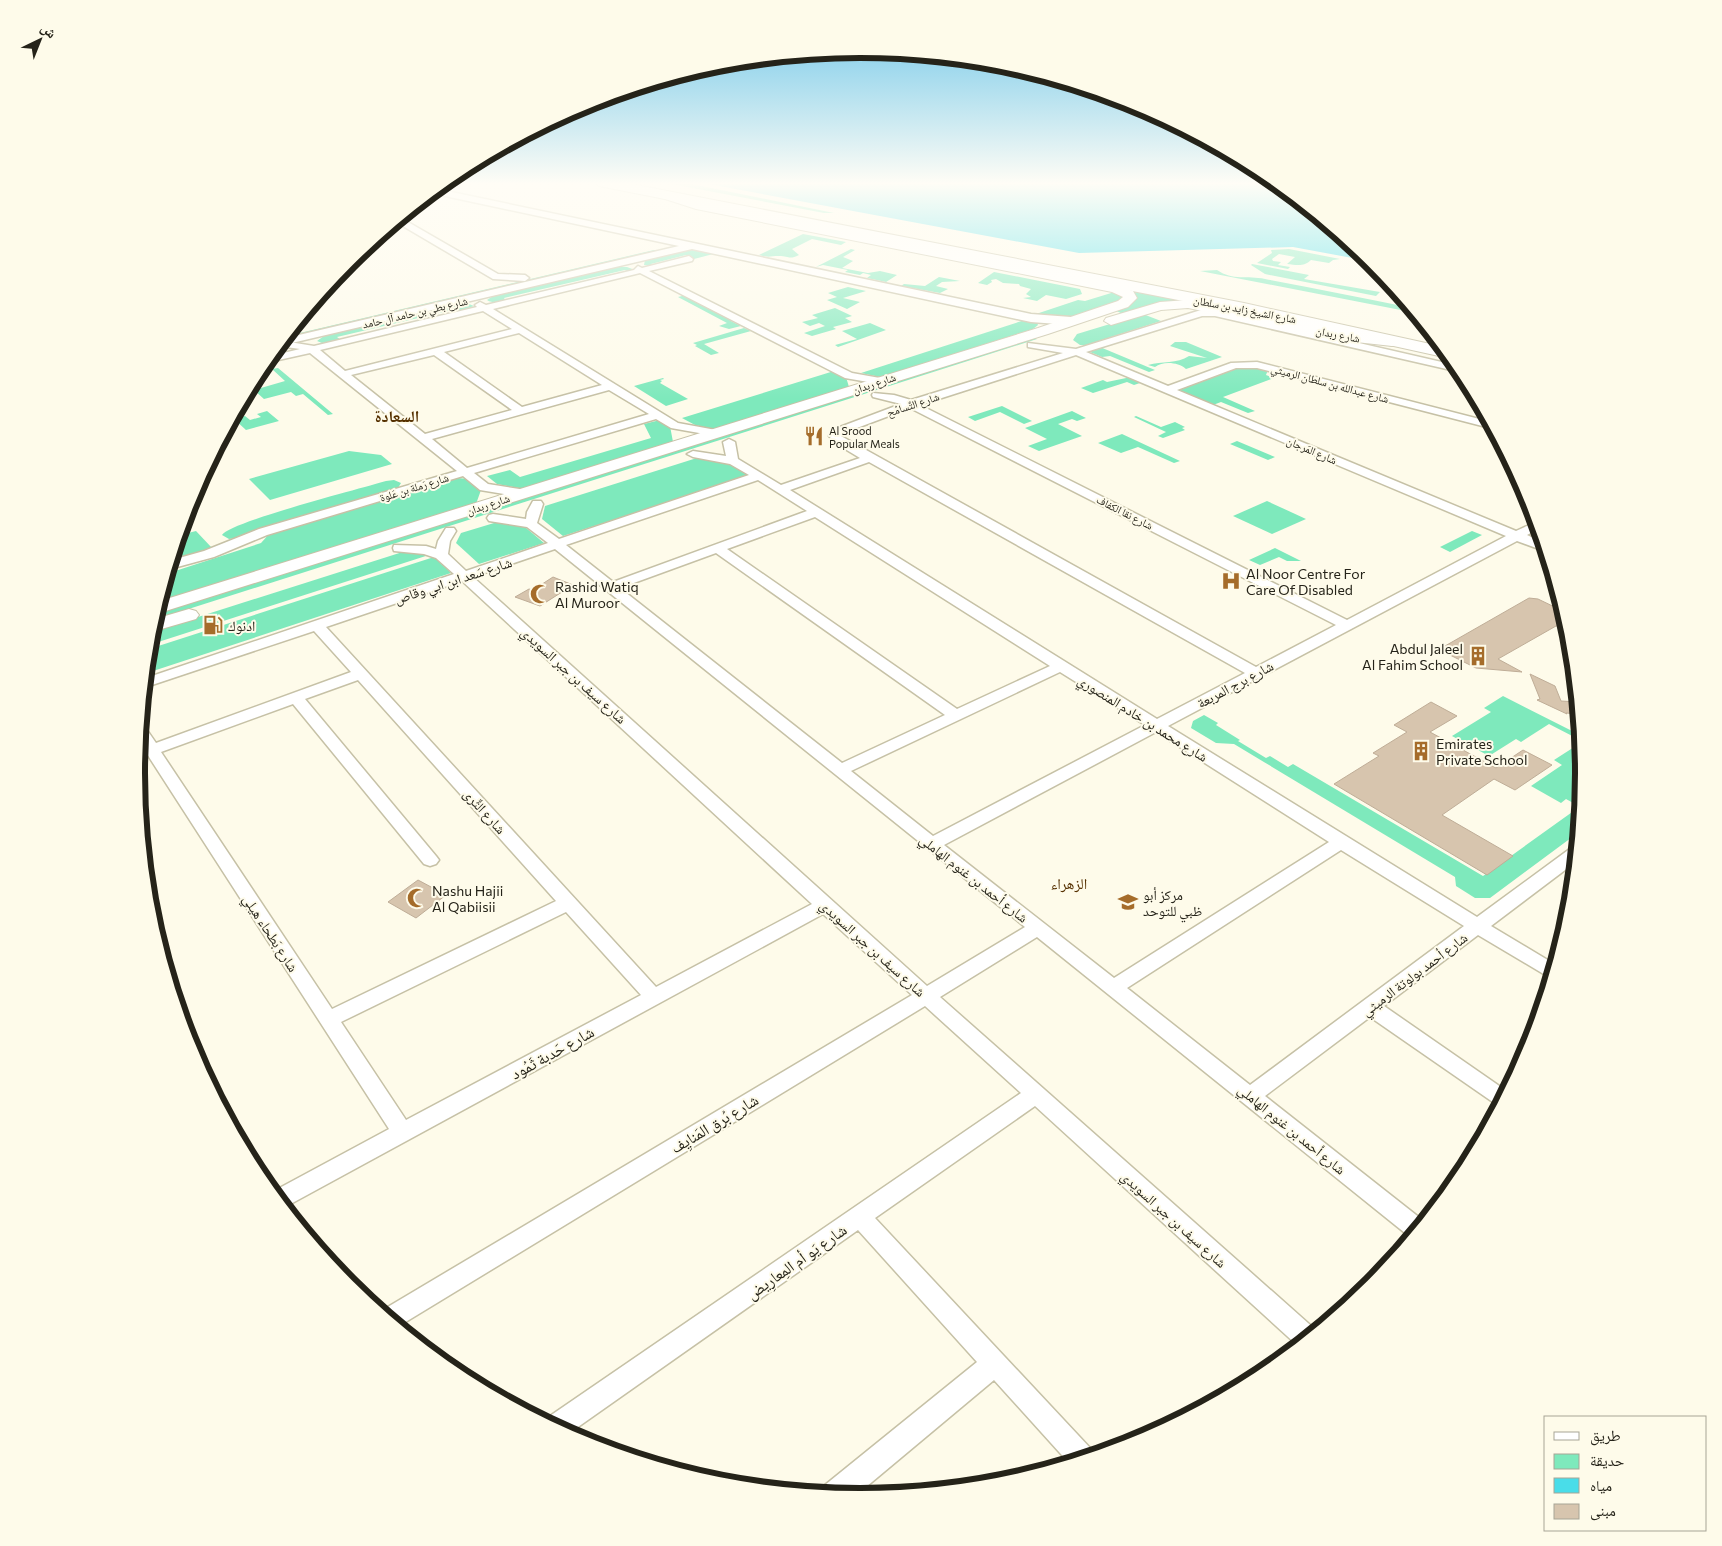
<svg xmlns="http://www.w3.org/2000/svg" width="1722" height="1546" font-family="Commissioner,'Noto Naskh Arabic',sans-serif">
  <rect width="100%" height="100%" fill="#fefbea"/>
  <g fill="#7ee9bc">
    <path d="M661,182H682L834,213H824Z"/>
    <path d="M803,234L846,242L841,245L812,239L792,249L799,255C789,260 789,256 779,256C770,256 769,258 759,255Z"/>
    <path d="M851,249L855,250L843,257L853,261L842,268L868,273L880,271L897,275L886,282L867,278L871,275L863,273L860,275L845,272L848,270L823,265L816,267Z"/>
    <path d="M1289,249L1340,259L1333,260L1329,263L1311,260C1304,267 1297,265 1287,264L1295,257L1279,254L1272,259L1273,261L1281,262L1278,265L1290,267L1288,269L1257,263L1272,253L1271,250Z"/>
    <path d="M654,250L660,251L284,340L287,336Z"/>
    <path d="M685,250H701L717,253L694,259L686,255L651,264L655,266L644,265L645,260Z"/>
    <path d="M1252,264L1309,275L1304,279L1380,292L1376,296L1265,274L1251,265Z"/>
    <path d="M614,267H627L635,270L629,272L625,270L504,298L506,301C500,302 493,304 487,300L493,296Z"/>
    <path d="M1217,270C1233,281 1247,275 1265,279C1314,288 1363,298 1412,308L1416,313L1200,271Z"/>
    <path d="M994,272L1080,289L1082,294L1066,299L1046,295L1037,301L1023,298L1031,297L1026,294L1031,289L1020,286L1019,284L1003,283L996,279L991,280L992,282L987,285L978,283Z"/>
    <path d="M939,277L960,281L942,282L936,286L948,289L940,293L901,286L904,284L925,286Z"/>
    <path d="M848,287L866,291L843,298L860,302L847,309L827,300L837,297L828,293Z"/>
    <path d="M1121,290L1124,300L1064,319L1036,314L1078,300L1085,301Z"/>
    <path d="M1132,290L1185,301L1123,314L1114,310L1135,298Z"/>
    <path d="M686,295L733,320L731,321L741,326L729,329L719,326L727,323L678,297Z"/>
    <path d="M461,304H469L474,306L457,312L452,310L337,337L341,340L322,343L317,341L324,336Z"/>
    <path d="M835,308L852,316L845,318L852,322L833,327L836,329L812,336L804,333L825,326L819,323L810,326L802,322L818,318L812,315Z"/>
    <path d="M1143,314L1161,321L1086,345H1080L1073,340L1077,334Z"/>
    <path d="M1031,318L1036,320L1038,325L1033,329L880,377L861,373Z"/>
    <path d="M870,323L886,330L838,347L835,345L857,339L842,331Z"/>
    <path d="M744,328L751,331L704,344L719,353L711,355L695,346L697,345L693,343Z"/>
    <path d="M1031,336L1037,339L154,620L157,612Z"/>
    <path d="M1175,342H1186L1222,357L1186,369C1178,362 1163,361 1155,367L1148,365C1162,361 1177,364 1189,356L1207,358L1170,346Z"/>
    <path d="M1100,347L1155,370L1149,372L1110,356L1102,357L1090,352L1092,350Z"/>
    <path d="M1242,365L1269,367L1266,375L1274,378L1223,397L1255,411L1248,413L1221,402L1213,405L1179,390L1183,386Z"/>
    <path d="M278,368L333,414L328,415L303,394L296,396L291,392L264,399L254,390L285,381L272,369Z"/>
    <path d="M834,371L846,377L849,387L714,429L695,425L682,418Z"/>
    <path d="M1131,377L1143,382L1134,385L1127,382L1093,393L1081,388L1103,380L1107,382Z"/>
    <path d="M663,378L664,379L660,380L662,381L660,383L688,399L666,406L634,386Z"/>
    <path d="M1002,406L1032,421L1024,424L1000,412L975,421L968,417Z"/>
    <path d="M267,411L279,421L246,430L234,419L245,416L250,420L261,417L257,414Z"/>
    <path d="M1072,411L1086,418L1077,421L1072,419L1058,424L1082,436L1039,451L1028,446L1047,439L1025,428Z"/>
    <path d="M1136,416L1161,427L1175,422L1185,427L1182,428L1185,430L1163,438L1158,436L1166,432L1134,417Z"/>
    <path d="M660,420L670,426L673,442L524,489L497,484L487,476L510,470L520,477L651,438L644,424Z"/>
    <path d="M1122,434L1180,461L1174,463L1138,447L1121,453L1098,443Z"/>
    <path d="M1237,441L1275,457L1268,460L1230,444Z"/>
    <path d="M349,451L381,455L392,464L270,500L249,479Z"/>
    <path d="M700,457L727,461L750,476L563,536L542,519L545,506Z"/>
    <path d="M458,478L469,479L481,490L476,504L160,602L169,573L261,543L270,533Z"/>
    <path d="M394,480L401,483L398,488L237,538L229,539L222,535C229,522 363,488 386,481Z"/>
    <path d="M1267,501L1306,519L1272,534L1233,516Z"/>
    <path d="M504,520L519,522L544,543L479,564L456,543L461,533Z"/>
    <path d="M196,531L212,548L172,560L180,535Z"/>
    <path d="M1472,531L1482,535L1450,552L1440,547Z"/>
    <path d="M1275,548L1301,561H1287L1279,557L1260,565L1249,560Z"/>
    <path d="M412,549L432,554L149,645L151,632Z"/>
    <path d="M434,557L451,573L147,673L149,649Z"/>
    <path d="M1503,696L1582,736V741L1549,724L1521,742L1516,739L1489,756L1452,736L1491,712L1484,708Z"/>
    <path d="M1204,715L1218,723L1216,725L1240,740L1238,741L1266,758L1270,756L1288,767L1293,764L1483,876L1582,805L1579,832L1490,898H1475L1456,886L1455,877L1234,744L1216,743L1191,728L1193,721Z"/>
    <path d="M1582,742L1585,773L1583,799L1575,804L1566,799L1561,803L1531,786L1562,765L1554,760Z"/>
  </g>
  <path fill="#49dde9" d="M698,182H1278L1374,262L1293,247L1079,253Z"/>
  <g fill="#d7c5ae" stroke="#bfad97">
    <path d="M553,577L573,585L540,606L515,597L529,589L533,590Z"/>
    <path d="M1529,598L1538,599L1565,612L1569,626H1556L1498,659L1522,672L1476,668L1448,654L1445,646Z"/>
    <path d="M1530,674L1555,686L1561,701L1578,702L1579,714L1566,713L1567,714L1537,700L1540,699Z"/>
    <path d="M1431,702L1457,716L1430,732L1496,768L1523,750L1552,765L1515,790L1494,779L1442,815L1513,856L1487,875L1334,784L1379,756L1373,753L1407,732L1394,725Z"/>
    <path d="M418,880L446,895L416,918L388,902Z"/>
  </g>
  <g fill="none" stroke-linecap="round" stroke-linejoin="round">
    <defs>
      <g id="minor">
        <path d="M401,218L498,274L525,275L529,278L525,281L493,279L396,222Z"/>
        <path d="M689,256L693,259L692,261L649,271L852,373L880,378L885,381L880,384L845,378L640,273L493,309L678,423L716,430L722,433L716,436L671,428L656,419L474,473L488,484L526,490L528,493L526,496L522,497L480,490L463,476L267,535L214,557L170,569L172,560L204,551L259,529L457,471L310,353L265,363L271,356L300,349L279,346L283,341L314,346L477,307L475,305L480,302L486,305L634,270L638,266L642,268ZM483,311L512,329L345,371L320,350ZM519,333L602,385L522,407L444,352ZM434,355L512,410L425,434L351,375ZM609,390L649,414L467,468L432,439Z"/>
        <path d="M1201,310H1215L1459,366L1464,373L1215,316H1202L1086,352L1168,386L1231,363L1257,362L1491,422L1494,429L1257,368H1236L1177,390L1516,531L1538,521L1540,528L1527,535L1544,543L1547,552L1517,541L1168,726L1477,917L1571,848L1578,847L1577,861L1491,926L1556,965L1552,979L1478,935L1384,1006L1508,1092L1500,1107L1370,1017L1265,1096L1425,1222L1412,1238L1410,1237L1037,937L940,997L1317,1331L1298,1346L1035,1106L875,1218L1092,1450L1095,1455L1069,1463L994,1380L854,1497L822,1493L825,1485L977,1362L858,1230L568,1434L545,1422L547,1418L1021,1093L925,1006L399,1326L381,1311L912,995L823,914L285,1207L272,1192L389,1129L140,743L141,728L147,730L156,743L351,672L314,631L146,687V678L454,574L436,558L424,554L394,551L393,548L394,545L426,546L436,549L438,541L446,528H454L456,531L450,541L448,554L466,571L548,543L527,527L489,521L487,518L489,515L493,514L526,519L527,512L533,501H541L543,504L537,523L559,539L749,475L730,464L693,457L687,454L693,451L726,456L723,442L729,439L735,442L738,459L781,485L860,458L835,443L829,436L832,430L901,404L873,397L872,395L873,393L894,395L911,400L1063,353L1028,347V343L1076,349ZM1076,355L1506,536L1347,620L920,405ZM910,408L1336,625L1256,667L841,436V434ZM869,462L1245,673L1157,719L790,490ZM758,480L807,511L613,582L566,545ZM815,517L1050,666L957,709L727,549ZM555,549L1025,927L927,986L473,577ZM716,553L945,715L842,763L620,588ZM462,581L812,904L656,987L326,627ZM1060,672L1145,725L933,836L851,771ZM358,680L556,901L332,1009L161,752L293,704L424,864L430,866L436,864L439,860L436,856L305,699ZM1156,732L1329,842L1114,978L944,845ZM1341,850L1464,926L1250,1085L1127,988ZM566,912L641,995L406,1120L341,1022Z"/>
      </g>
      <path id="tertiary" d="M437,189L1031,314L1071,317L1077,321L1071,325L1031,322L692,249L279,346L286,338L679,246L431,193Z"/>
      <g id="secondary">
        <path d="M663,192L699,203L1115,285L1133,291L1137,298L1128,307L1048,334L156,614L160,601L1038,328L1118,301L1123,297L1112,292L696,209L659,197L657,195L659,193Z"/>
        <path d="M1188,300L1356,334L1392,338L1397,339L1399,342L1397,345L1392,346L1356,342L1188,308L1161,310L1111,325L1104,321L1106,318L1160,302Z"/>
        <path d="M189,609L196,611L199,615L196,619L151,632L155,619Z"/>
      </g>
      <path id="trunk" d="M593,182H621L1244,303L1444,347L1452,357L1448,358L1244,313L599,186Z"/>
    </defs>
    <use href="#minor" stroke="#c6c1a6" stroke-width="3"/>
    <use href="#tertiary" stroke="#c6c1a6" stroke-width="3"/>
    <use href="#secondary" stroke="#c6c1a6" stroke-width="2"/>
    <use href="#trunk" stroke="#c6c1a6" stroke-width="2"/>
    <use href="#minor" fill="#fff" fill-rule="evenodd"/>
    <use href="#tertiary" fill="#fff" fill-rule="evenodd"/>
    <use href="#secondary" fill="#fff" fill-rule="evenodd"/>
    <use href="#trunk" fill="#fff" fill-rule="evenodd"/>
  </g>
  <linearGradient id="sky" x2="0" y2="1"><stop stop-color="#68c4e8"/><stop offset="0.46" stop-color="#fffdf6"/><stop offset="1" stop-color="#fffdf6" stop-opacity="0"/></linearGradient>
  <rect width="1722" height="399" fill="url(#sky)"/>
  <defs>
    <symbol id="restaurant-bare" viewBox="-9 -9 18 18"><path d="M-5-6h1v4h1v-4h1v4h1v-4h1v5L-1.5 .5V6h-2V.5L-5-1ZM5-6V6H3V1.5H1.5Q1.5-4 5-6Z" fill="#a56c2a" stroke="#fefbea" stroke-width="2.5" paint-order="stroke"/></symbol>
    <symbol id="hospital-bare" viewBox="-9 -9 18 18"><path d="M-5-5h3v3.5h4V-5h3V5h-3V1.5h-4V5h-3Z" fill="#a56c2a" stroke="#fefbea" stroke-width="2.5" paint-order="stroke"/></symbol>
    <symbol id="mosque-bare" viewBox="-9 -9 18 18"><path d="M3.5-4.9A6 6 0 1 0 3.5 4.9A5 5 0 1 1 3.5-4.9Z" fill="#a56c2a" stroke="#fefbea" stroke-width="2.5" paint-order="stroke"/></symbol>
    <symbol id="fuel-bare" viewBox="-9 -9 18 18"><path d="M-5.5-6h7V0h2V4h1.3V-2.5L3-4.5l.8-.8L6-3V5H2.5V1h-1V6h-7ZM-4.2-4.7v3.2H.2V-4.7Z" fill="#a56c2a" stroke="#fefbea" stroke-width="2.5" paint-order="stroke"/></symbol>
    <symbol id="building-bare" viewBox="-9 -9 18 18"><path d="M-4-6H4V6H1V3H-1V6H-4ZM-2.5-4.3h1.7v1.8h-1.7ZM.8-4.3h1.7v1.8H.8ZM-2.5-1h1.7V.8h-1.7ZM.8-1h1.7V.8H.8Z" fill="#a56c2a" stroke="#fefbea" stroke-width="2.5" paint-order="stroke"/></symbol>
    <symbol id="school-bare" viewBox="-9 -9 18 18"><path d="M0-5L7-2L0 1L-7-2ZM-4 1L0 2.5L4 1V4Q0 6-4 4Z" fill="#a56c2a" stroke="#fefbea" stroke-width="2.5" paint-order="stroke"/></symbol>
  </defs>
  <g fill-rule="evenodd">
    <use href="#restaurant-bare" x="800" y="422" width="28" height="28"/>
    <use href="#hospital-bare" x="1217" y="567" width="28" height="28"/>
    <use href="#mosque-bare" x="526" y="580" width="28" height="28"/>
    <use href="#fuel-bare" x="199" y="611" width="28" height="28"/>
    <use href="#building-bare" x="1464" y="642" width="28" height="28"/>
    <use href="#building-bare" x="1407" y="737" width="28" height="28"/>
    <use href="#mosque-bare" x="403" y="884" width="28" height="28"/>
    <use href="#school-bare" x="1114" y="888" width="28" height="28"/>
  </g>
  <g text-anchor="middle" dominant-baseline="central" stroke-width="4" stroke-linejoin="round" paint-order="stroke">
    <g font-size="11" fill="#252319" stroke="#fefbea">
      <text transform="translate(1245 309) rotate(11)">شارع الشيخ زايد بن سلطان</text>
      <text transform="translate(415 312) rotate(-13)">شارع بطي بن حامد آل حامد</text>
      <text transform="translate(1338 334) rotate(11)">شارع ربدان</text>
      <text transform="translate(874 383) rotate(-18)">شارع ربدان</text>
      <text transform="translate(1330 383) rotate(15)">شارع عبدالله بن سلطان الرميثي</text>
      <text transform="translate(913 404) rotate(-18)">شارع التَّسامُح</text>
      <text transform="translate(1312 450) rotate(23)">شارع المَرجان</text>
      <text transform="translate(414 487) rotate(-17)">شارع رَملة بن عَلوة</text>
      <text transform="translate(488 504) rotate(-18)">شارع ربدان</text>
      <text transform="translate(1125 512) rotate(27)">شارع نقا الكفاف</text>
    </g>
    <g font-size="11" fill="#252319" stroke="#fefbea" text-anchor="start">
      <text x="829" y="430">Al Srood<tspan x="829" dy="13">Popular Meals</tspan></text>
    </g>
    <g font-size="14" fill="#252319" stroke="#fefbea" text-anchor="start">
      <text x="1246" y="573">Al Noor Centre For<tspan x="1246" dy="16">Care Of Disabled</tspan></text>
      <text x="555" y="586">Rashid Watiq<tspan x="555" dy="16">Al Muroor</tspan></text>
      <text x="228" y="625">ادنوك</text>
      <text x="1463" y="648" text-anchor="end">Abdul Jaleel<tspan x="1463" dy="16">Al Fahim School</tspan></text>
      <text x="1436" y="743">Emirates<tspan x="1436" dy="16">Private School</tspan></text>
      <text x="432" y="890">Nashu Hajii<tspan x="432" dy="16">Al Qabiisii</tspan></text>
      <text x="1143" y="894">مركز أبو<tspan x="1143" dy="16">ظبي للتوحد</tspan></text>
    </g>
    <g font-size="14" fill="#252319" stroke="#fefbea">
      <text transform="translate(453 580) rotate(-18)">شارع سَعد ابن ابي وقاص</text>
      <text transform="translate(574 675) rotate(42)">شارع سيف بن جبر السويدي</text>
      <text transform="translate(1235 684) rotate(-28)">شارع برج المربعة</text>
      <text transform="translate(1143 718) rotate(32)">شارع محمد بن خادم المنصوري</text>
      <text transform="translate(485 811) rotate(48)">شارع الثَّرى</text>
      <text transform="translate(974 878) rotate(38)">شارع أحمد بن غنوم الهاملي</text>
      <text transform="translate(271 933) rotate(57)">شارع بَطحاء هيلي</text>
      <text transform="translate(873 948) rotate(42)">شارع سيف بن جبر السويدي</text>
      <text transform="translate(1414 974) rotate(-37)">شارع أحمد بولوتة الرميثي</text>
      <text transform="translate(1292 1129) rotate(39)">شارع أحمد بن غنوم الهاملي</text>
      <text transform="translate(1174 1219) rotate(42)">شارع سيف بن جبر السويدي</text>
    </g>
    <g font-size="15" fill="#553000" stroke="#fefbea">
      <text x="1069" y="883">الزهراء</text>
    </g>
    <g font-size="16" font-weight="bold" fill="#553000" stroke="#fefbea">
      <text x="397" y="415">السعادة</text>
    </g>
    <g font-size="16" fill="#252319" stroke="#fefbea">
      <text transform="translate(552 1052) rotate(-29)">شارع حَدبة ثَمُود</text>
      <text transform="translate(714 1123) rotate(-31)">شارع بُرق المَنايِف</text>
      <text transform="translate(796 1261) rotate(-35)">شارع يَو أم المِعارِيض</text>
    </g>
  </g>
  <path d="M0 0H1722V1546H0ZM145 773a715 715 0 1 1 1430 0a715 715 0 1 1-1430 0Z" fill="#fefbea" fill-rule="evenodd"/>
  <path fill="none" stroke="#252319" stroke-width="6" d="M145 773a715 715 0 1 1 1430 0a715 715 0 1 1-1430 0Z"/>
  <rect x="1544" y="1416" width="162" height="115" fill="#fefbea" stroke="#a7a596"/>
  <rect x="1554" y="1432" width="25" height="8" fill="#ffffff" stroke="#a7a596"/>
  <text x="1590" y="1441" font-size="15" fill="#252319">طريق</text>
  <rect x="1554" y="1454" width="25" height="15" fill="#7ee9bc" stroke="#a7a596"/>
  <text x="1590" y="1466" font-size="15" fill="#252319">حديقة</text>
  <rect x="1554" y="1478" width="25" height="15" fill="#49dde9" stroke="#a7a596"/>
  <text x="1590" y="1491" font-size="15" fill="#252319">مياه</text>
  <rect x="1554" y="1504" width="25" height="15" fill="#d7c5ae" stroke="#a7a596"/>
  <text x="1590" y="1516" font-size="15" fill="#252319">مبنى</text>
  <g transform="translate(40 40) rotate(43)" stroke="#fefbea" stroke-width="4" paint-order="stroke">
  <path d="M0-4L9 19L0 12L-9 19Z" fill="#252319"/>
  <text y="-8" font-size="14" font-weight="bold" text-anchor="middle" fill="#252319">ش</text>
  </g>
</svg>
